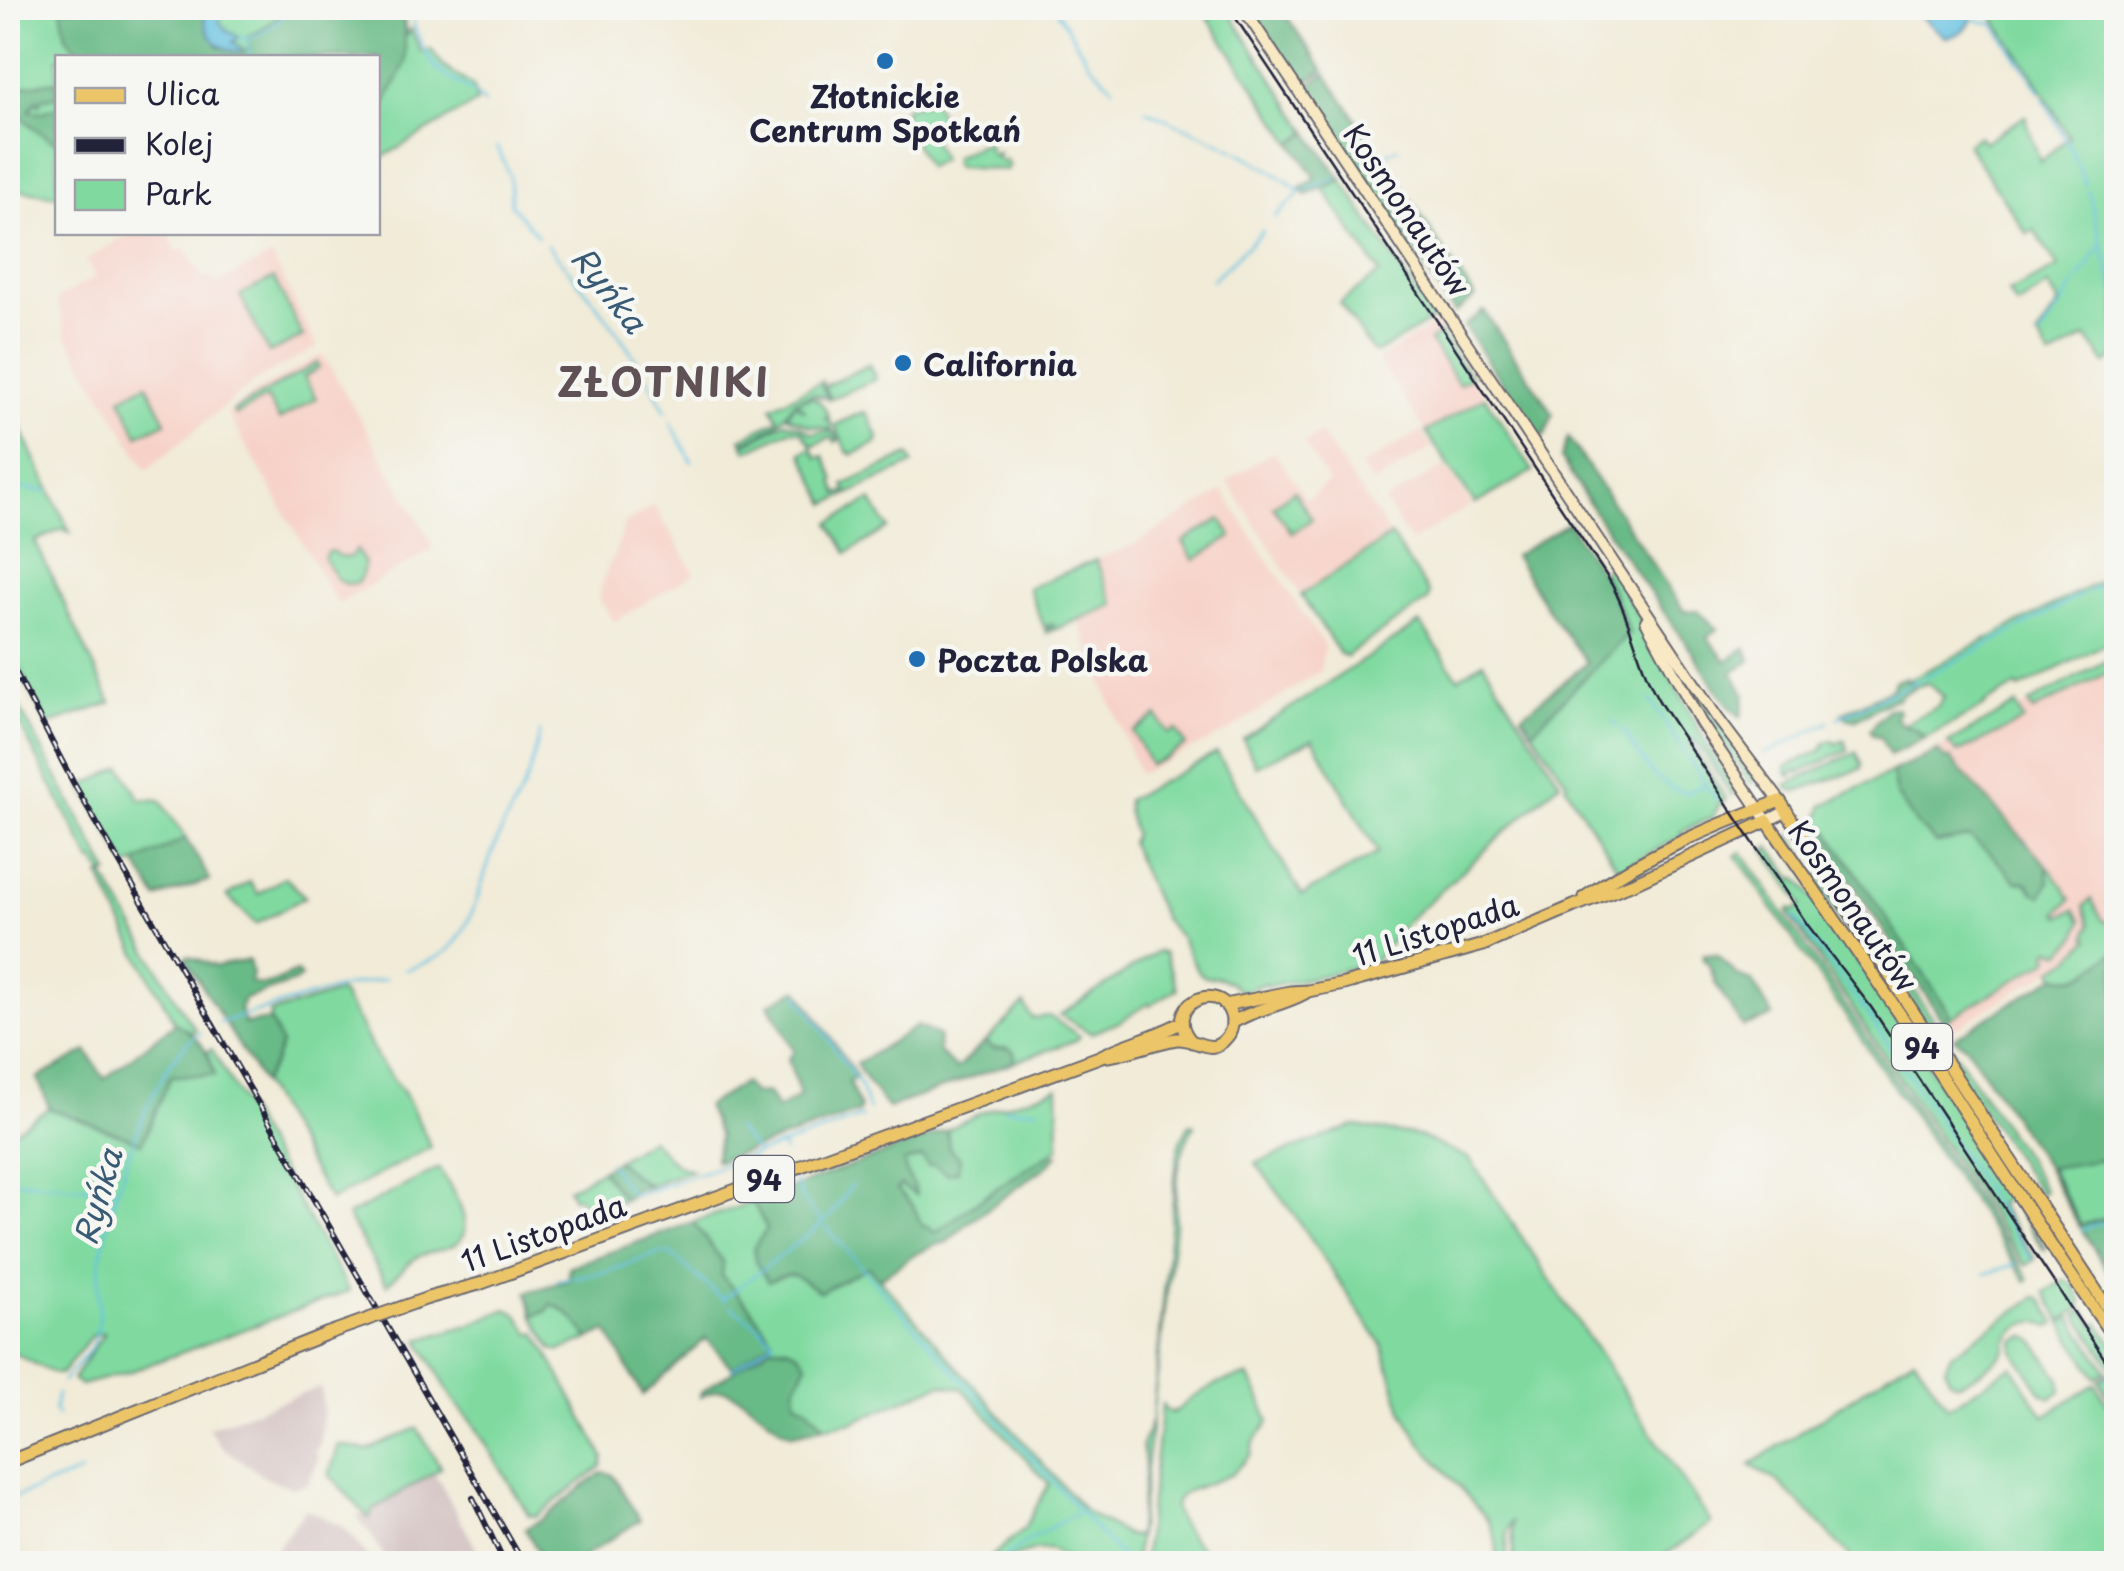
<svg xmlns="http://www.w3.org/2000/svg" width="2124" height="1571" font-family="'Playpen Sans',sans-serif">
  <rect width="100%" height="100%" fill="#f6f6f2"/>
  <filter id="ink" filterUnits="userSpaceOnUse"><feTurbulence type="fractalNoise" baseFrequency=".01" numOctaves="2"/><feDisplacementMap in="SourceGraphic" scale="20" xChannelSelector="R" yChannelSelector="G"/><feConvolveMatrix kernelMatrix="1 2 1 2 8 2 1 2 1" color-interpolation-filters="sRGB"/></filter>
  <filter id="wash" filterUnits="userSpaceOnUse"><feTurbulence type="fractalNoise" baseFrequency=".0048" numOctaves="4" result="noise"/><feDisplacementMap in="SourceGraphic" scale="40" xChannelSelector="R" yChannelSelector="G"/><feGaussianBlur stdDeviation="2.25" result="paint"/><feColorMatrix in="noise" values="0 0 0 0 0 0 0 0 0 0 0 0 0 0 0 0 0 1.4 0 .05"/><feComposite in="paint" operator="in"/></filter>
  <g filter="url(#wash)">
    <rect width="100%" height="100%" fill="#f1ebd8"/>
    <g fill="#f7d1c7">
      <path d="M130,233H168L176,251L186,249L202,278L208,276L216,284L272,256L317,347L255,381L147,470L66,335L57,299L95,277L86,260Z"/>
      <path d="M1435,324L1485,396L1426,432L1378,360Z"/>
      <path d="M319,356L324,357L432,543L431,550L338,604L227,413L251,395Z"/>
      <path d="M1421,431L1432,448L1373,484L1361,466Z"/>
      <path d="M1320,433L1391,535L1301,595L1227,481L1273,451L1306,499L1329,483L1303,443Z"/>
      <path d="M1445,466L1471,505L1411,542L1384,502Z"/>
      <path d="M1223,491L1324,645L1320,671L1226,733L1139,774L1078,620L1114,605L1096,560L1133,545Z"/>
      <path d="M654,505L695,573L614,622L598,597L610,561H613L625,523Z"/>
      <path d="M2116,661V924L2069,960L1954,1029L1949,1020L1944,1022L1817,829L1823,805Z"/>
    </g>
    <g fill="#d2bfc0">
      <path d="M321,1387L323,1411L320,1443L315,1452L318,1457L317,1462L308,1484L292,1488L266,1478L222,1447L208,1428Z"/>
      <path d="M435,1474L477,1550L474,1560L467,1564L388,1563L373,1538L357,1517Z"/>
      <path d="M306,1509L343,1527L354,1538L370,1561L365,1564L265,1563Z"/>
    </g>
    <g fill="#80daa0" stroke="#517e6e" stroke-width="2.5">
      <path d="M8,8H403L406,36L411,29L421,52L431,49L444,67L473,86L477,102L378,160V58H58L57,196L8,188Z"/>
      <path d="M1201,8H1226L1308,132L1292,143Z"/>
      <path d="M1987,8H2116V357L2106,364L2086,337L2051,358L2037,336L2059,304L2048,286L2017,306L2008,293L2058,267L2034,230L2027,234L1967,144L1979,136L1984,142L2025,116L2040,162L2069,137L2033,75Z"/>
      <path d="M932,100L949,130L932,139L942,159L927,167L901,117L905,114L903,108Z"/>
      <path d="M985,142L990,145L988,149L993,155L997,152L999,153L996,157L1002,162L1005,159L1009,165L1006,170L957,167L954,165V157Z"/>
      <path d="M1342,180L1434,319L1378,352H1373L1340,303L1380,273L1323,188Z"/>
      <path d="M274,278L303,337L269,353L240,295Z"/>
      <path d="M1440,333L1471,377L1459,384L1429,341Z"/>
      <path d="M317,363L319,368L304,377L316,398L279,420L267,398L236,415L233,411Z"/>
      <path d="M869,365L876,379L830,399L824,386Z"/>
      <path d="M822,381V387L828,399L813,394C787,403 796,403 781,420C772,430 755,436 743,443L741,439L778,419L772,407Z"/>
      <path d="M147,384L166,422L138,435L121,398Z"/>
      <path d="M8,394L19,425L70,532L63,529L35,541L111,703L47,725L29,689L8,636Z"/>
      <path d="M811,397C820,399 826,409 829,418H825L833,425L831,429L810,426L787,416L794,404L806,411L796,401Z"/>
      <path d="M1485,397L1533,471L1475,504L1426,432Z"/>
      <path d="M863,412L864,414L867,413L879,439L876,440L877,443L852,455L850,452L848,453L836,428L837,424Z"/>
      <path d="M785,422L800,426L812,433L833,431L839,440L835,442L831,437L812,446L802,431L790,430L747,451L744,445Z"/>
      <path d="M812,448L817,458L824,456L835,480L833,481L838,494L847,491L844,485L909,455L913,464L827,504L802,453Z"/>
      <path d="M1294,491L1312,519L1292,533L1273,506Z"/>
      <path d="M871,500L888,528L847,553L830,523Z"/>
      <path d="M1221,519L1232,537L1194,560L1183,542Z"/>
      <path d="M1391,536L1429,593L1428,600L1346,656L1340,654L1301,595Z"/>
      <path d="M357,550L364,562L362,575L357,583L344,584L336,578L324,559L327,552L332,551L339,556L348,558Z"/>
      <path d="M1096,560L1114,605L1046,633L1045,630L1053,626L1052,624L1044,627L1028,588Z"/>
      <path d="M1611,565L1711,752L1738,792L1732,795L1695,740L1690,743L1726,799L1719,805L1713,817L1681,832L1682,836L1619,870L1565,785L1567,782L1532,731L1629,633L1614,594L1602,572Z"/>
      <path d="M2116,573V638L2019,689L2017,686L1984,704L1985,706L1925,738L1917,729L1908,728L1905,723L1939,706L1944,697L1928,683L1915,687L1908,680Z"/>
      <path d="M1420,623L1458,678L1483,662L1560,782L1407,921L1374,962L1316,977L1267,986L1265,983L1241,992L1231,983L1220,978L1205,977L1198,972L1181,938L1163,918L1130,843L1134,834L1127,810V800L1217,753L1302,895L1378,853L1313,739L1256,766L1243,739Z"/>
      <path d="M1658,635L1760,778L1751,784L1722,741L1702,717Z"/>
      <path d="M2113,657L2116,668L2033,711L2029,703Z"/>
      <path d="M8,687L109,873L104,876L189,1021L196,1030L193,1033L175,1023L136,951L100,877L103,874L95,861L92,862L13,712L8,701Z"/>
      <path d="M2016,705L2024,721L1957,753L1948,743Z"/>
      <path d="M1157,716L1169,734L1176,730L1186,745L1164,759L1150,765L1133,732Z"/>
      <path d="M1832,740L1836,744L1844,740L1848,750L1799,773L1797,771L1791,773L1792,776L1788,775L1786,767L1824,749V744Z"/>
      <path d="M1856,752L1862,764L1861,769L1796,791L1791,790L1786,785Z"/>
      <path d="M122,767L140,799L160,800L186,838L128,867L83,786Z"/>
      <path d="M1892,772L1896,794L1917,825L1936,843L1970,836L1992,855L2015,880L2026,882L2034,892L2049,882L2047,865L2064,887L2071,900L2058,912L2060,916L2075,910L2082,921L2077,937L2062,952L2050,949L2048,952L2050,958L2048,960L1944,1022L1817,829L1823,805Z"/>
      <path d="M1809,828L1937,1026L1929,1029L1847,888Z"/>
      <path d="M1790,835L1920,1031L1921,1035L1783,839Z"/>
      <path d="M1770,847L1793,879L1797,878L1807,889L1865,971L2005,1180L2020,1209L2046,1248L2044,1250L2009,1197L1998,1204L2035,1259L2027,1265L2024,1264L1788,912L1790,908L1793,911L1802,905L1765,850Z"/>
      <path d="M1742,852L2028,1277V1280L2026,1281L1741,862L1736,855Z"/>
      <path d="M285,877L305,897L256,924L227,896L250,882L258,894Z"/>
      <path d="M2091,899L2103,921L2116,922V952C2092,965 2086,984 2056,976L2053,969L2069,960L2089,939L2087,936L2090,925L2084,906Z"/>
      <path d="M1158,951L1165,954L1177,989L1150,1005L1148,1003L1120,1022L1091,1033L1060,1015Z"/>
      <path d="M340,992L358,1020L378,1059L407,1098L431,1147L330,1200L262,1083L274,1063L281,1044L270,1020V1013Z"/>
      <path d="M1024,1004L1032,1018L1049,1016L1080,1036L1077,1040L1011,1063L1015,1057L1008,1048L995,1049L985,1042Z"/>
      <path d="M1947,1041L2028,1162L2044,1191L2040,1194L1941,1047Z"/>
      <path d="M212,1049L349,1291L126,1373L81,1385L73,1379L104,1333L92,1335L62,1373L55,1374L8,1350V1135L49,1108L142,1143L171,1076L214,1075L207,1051Z"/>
      <path d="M1058,1088L1059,1148L986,1195L935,1234L922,1226L897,1189L900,1185L914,1194C915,1182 905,1174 903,1162L922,1156L947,1174L949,1148L947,1130L980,1113Z"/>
      <path d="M1190,1124L1195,1125C1175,1155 1176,1190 1175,1225L1135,1563H1077L1050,1549L1034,1550L1013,1557L1003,1563H984L1024,1529L1049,1484L962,1388L941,1384L853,1422L826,1427L807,1407L796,1401L795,1387L807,1363L787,1346H771L773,1340L750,1308L722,1276L723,1262L693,1222L753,1202L767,1229L785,1274H797L807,1284L869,1267L1085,1511L1126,1535L1137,1537L1145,1468L1142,1446L1152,1419L1177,1157L1181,1140Z"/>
      <path d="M1354,1126L1419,1136L1470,1159L1711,1523L1654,1563L1514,1564L1512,1521L1507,1532V1563H1497C1498,1546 1496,1534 1487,1519L1420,1442L1402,1410L1382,1345L1288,1206L1256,1163Z"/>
      <path d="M651,1139L675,1164L692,1170L650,1185L634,1176L617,1160Z"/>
      <path d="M2116,1158V1216L2081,1225L2049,1167Z"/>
      <path d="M439,1168C449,1186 481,1229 454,1245C442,1251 427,1251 416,1258C406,1264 396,1277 387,1285L347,1216Z"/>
      <path d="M601,1170L624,1199L590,1213L578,1197L573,1198L568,1189Z"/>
      <path d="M2065,1280L2074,1285L2082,1303L2080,1308L2061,1321L2045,1292Z"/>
      <path d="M2036,1297L2042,1299L2056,1324L2050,1327C2037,1317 2018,1323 2009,1338C2001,1351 2012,1341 2003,1353C1998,1361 1964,1384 1956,1383C1953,1382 1951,1380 1949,1379L1945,1367L1951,1354Z"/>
      <path d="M551,1304C573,1312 577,1322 589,1339L560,1351L552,1349L533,1315L547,1311Z"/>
      <path d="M506,1309L517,1314L531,1334L536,1332L604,1457L602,1466L536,1516L529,1515L473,1423L454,1401L419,1340L469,1325Z"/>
      <path d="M2084,1310L2094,1325L2098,1323L2116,1348V1408L2099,1381L2114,1370L2077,1315Z"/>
      <path d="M2071,1317L2107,1371L2096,1378L2062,1323Z"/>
      <path d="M2026,1336L2034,1341L2060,1379L2061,1391L2051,1398L2042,1393L2014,1352V1341Z"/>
      <path d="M1914,1357L1948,1407L2012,1366L2044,1416L2095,1384L2116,1417V1563H1856L1814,1517L1778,1482L1750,1465Z"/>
      <path d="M1248,1376L1257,1391L1269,1422L1254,1442L1251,1454L1231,1475L1185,1492L1179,1497L1174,1506C1179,1528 1201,1550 1218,1563H1143L1162,1404L1167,1411L1174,1413C1196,1393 1218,1380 1248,1376Z"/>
      <path d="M417,1428L441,1468L373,1510L369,1518L329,1475L339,1445L368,1450Z"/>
    </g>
    <g fill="#68ba86" stroke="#456e60" stroke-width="2.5">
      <path d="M61,8H203V16L218,47L240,52L250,49L248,36L260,31L288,8H403L406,62L378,118V58L77,57L78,50L66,36Z"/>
      <path d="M1251,8H1281L1324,71L1302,84Z"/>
      <path d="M1326,74L1391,171L1381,178L1390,192L1401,186L1475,297L1455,313L1305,88Z"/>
      <path d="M57,81V96L40,99L41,103L39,105L36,103V101L29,111L43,112L57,107V144C36,128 8,117 17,87Z"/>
      <path d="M1308,132L1342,180L1306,195L1301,189L1316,178L1292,143Z"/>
      <path d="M1484,311L1553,414L1545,435L1541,437L1537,436L1464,326Z"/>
      <path d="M1568,437L1684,611L1697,610L1718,629L1707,637L1726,661L1745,648L1751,660L1732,672L1745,695L1741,717C1719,699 1708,673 1691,650C1647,587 1600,525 1561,458Z"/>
      <path d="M1568,523L1608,583L1629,633L1532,731L1522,715L1587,663L1550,613L1514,556Z"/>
      <path d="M1905,678L1915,687L1899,696L1898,699L1891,700L1855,720L1847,718L1842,713L1891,689L1895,681Z"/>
      <path d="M1897,708L1899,712L1895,716L1902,725L1905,723L1908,728L1911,726L1925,738L1890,755L1880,737L1872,734L1870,729L1888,709Z"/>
      <path d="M1938,751L1946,760L1950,758L2047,865L2049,882L2041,896L2034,892L2026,882L2016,881L1992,855L1970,837L1936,843L1917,825L1896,794L1892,772Z"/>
      <path d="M1823,829L1829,832L1949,1012V1019L1944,1022L1820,834Z"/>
      <path d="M186,838L210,880L157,898L136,863Z"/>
      <path d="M2116,952V1158L2050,1168L2081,1225L2116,1216V1284L2080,1227L2046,1167L1967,1047L1954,1038L2056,976C2086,984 2092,965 2116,952Z"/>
      <path d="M1704,954L1718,955L1738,976L1752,981L1773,1016L1743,1027L1716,985L1709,965L1703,959Z"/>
      <path d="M187,956L216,966L249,960L252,973L250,982C266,990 282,977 297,972L301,977L295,982L244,999L240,1009L245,1024L270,1020L281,1044L274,1063L262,1083L186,960Z"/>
      <path d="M798,989L857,1077L849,1082L860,1108L859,1112L718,1161L715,1160L719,1136L706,1106L744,1083L754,1094L768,1093L777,1109L800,1096L788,1059L794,1051L769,1004Z"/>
      <path d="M175,1023C201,1037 206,1048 215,1075L171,1076L142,1143L49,1108L38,1078L87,1051L104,1079Z"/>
      <path d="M917,1026L939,1036L938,1051L956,1069L985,1042L995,1049L1008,1048L1014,1052L1015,1057L1011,1063L888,1108L870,1086L856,1064Z"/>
      <path d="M947,1130L949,1148L960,1158L958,1171L947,1174L933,1165L928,1166L922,1157L904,1162C904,1174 914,1182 916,1195L900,1185L897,1189L914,1207L922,1226L928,1227L935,1233C972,1205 1010,1177 1052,1153L1058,1155L1047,1166L968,1223L947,1242L935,1245L909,1258L879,1279L868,1267L820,1292C797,1277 796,1268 768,1282L756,1263L754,1247L767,1229L753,1202Z"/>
      <path d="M617,1160L634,1176L650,1185L633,1191L629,1197L624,1199L601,1170Z"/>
      <path d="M693,1222L723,1262L722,1276L750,1308L773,1340L732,1368L706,1338L643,1395L607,1331L589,1339C578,1324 571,1312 551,1304L547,1311L533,1315L527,1292L569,1280V1267Z"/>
      <path d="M771,1346C787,1346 799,1348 807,1363L795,1387L796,1401L807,1407L825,1427L793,1434L783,1430L742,1398L727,1391L716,1390L700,1397L701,1392Z"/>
      <path d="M602,1472L611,1474L614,1477L640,1520L574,1563H545L525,1529L542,1519Z"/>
    </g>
    <g fill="#63c1e1" stroke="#42728e" stroke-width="2.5">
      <path d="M203,8H222L219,21L226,30L239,37L233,42L241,47L240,52C214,49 204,33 203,8Z"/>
      <path d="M1911,8H1968L1972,19C1968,29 1956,37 1945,37Z"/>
    </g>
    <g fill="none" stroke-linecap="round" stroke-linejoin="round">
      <g stroke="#63c1e1" stroke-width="2.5">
        <path d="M410,8C413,27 426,62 443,74C458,84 472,89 484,103"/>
        <path d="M1055,8L1089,63L1113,87"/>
        <path d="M1972,19L1994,24L2040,91"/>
        <path d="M240,38C263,40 276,21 292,8"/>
        <path d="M248,40L250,58"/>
        <path d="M2043,98L2072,151L2085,184"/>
        <path d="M1145,110C1199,133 1254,154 1301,192L1336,178"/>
        <path d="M497,147L510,176L511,205L538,236"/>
        <path d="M1360,167L1398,148"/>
        <path d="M2088,191L2116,297"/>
        <path d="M1275,217L1299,194"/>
        <path d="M547,245C593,297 635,350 666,412"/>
        <path d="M1212,280L1263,231"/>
        <path d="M2077,281L2102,244"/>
        <path d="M2039,337L2075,284"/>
        <path d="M671,423L692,462"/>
        <path d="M8,481L17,488L47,491"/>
        <path d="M2088,592L2116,576"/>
        <path d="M2019,628L2083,594"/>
        <path d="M1970,654L2015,630"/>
        <path d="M1963,657L1967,655"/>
        <path d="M1925,677L1960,659"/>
        <path d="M1650,700L1717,801"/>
        <path d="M1838,718L1919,680"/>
        <path d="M1613,722L1618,725"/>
        <path d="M1622,729C1641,756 1652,786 1687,793L1704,785"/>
        <path d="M1765,754L1830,722"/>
        <path d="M1794,916L1874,1023L2031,1259"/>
        <path d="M406,970C421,964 442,958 453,945C475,921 482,876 495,846C502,827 513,809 522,791C531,772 535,752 540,732"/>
        <path d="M798,994L860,1085L869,1110"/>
        <path d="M219,1023L346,986L385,979"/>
        <path d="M1005,1109H1038"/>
        <path d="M736,1129L758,1153"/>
        <path d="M783,1145L862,1117"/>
        <path d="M609,1163L630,1193L635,1195L782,1145L784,1152"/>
        <path d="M8,1180L116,1190"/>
        <path d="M794,1180L803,1201L823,1223"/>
        <path d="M826,1227L1110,1545L1130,1564"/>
        <path d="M2082,1230L2093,1225L2116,1222"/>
        <path d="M1985,1274L2016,1264"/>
        <path d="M557,1280L607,1272L659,1253L671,1254L725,1301"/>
        <path d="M723,1299L816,1229L832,1214L852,1185"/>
        <path d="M730,1306L758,1326L774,1341L732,1369"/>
        <path d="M2107,1378L2116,1392"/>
        <path d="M63,1382C72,1368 90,1355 95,1339C103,1313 96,1287 100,1262C107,1209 153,1057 201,1033"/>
        <path d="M57,1416L54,1409L57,1394"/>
        <path d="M8,1500L81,1472"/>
        <path d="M995,1564L1030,1539L1079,1512"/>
      </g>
    </g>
  </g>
  <g filter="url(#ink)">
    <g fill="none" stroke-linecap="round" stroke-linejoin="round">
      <defs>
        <g id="secondary">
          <path d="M1243,8L1716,716L1780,801"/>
          <path d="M1646,621L1701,723L1767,821L1787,811"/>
        </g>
        <g id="primary">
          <path d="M1585,897C1644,855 1713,826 1780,801L1904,998L2116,1321"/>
          <path d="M1225,1005L1290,992L1308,991L1344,984L1483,945L1574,906L1636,882L1767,821L1919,1042L2054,1250L2116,1341"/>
          <path d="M1232,1023C1253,1009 1282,1006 1305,993"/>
          <path d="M1108,1056C1132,1053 1155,1042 1177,1039C1195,1037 1211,1058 1227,1037C1232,1031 1233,1023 1231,1015C1219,977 1159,1007 1192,1042"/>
          <path d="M428,1298L479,1284L1099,1057C1126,1043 1156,1037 1182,1022"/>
          <path d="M8,1462L326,1334"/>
        </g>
      </defs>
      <use href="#secondary" stroke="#6a6872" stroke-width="14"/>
      <use href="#primary" stroke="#6a6872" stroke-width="15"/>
      <use href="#secondary" stroke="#f8e8c3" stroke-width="10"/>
      <use href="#primary" stroke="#edc569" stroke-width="11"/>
      <path stroke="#22223b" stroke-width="2.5" d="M1229,8L1608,578C1632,618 1637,666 1662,706L1807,924L1871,1007L2116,1376"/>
      <defs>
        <g id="rail">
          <path d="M8,658L73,782L524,1564"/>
          <path d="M473,1498L505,1564"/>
        </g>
      </defs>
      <use href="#rail" stroke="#22223b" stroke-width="6"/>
      <use href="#rail" stroke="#f6f6f2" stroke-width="2.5" stroke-dasharray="8" stroke-linecap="butt"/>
      <defs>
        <path id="primary-bridge" d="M326,1334L428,1298"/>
      </defs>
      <use href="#primary-bridge" stroke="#6a6872" stroke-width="15" stroke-linecap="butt"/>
      <use href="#primary-bridge" stroke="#edc569" stroke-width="11"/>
    </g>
  </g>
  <g fill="#1f6fb2" stroke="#f6f6f2" stroke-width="4">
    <circle cx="885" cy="61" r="10"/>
    <circle cx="903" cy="363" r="10"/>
    <circle cx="917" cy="659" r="10"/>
  </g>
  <g text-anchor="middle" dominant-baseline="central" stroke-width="9" stroke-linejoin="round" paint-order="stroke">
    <g fill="#f6f6f2" stroke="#626272" stroke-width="2.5">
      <rect x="1892" y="1024" width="60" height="46" rx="8"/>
      <rect x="734" y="1156" width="60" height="46" rx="8"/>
    </g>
    <g font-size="28" font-weight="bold" fill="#22223b">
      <text x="1922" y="1047">94</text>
      <text x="764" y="1179">94</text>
    </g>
    <g font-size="30" font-weight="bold" fill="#22223b" stroke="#f6f6f2" text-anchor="start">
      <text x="885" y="95" text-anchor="middle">Złotnickie<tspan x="885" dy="34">Centrum Spotkań</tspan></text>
      <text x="923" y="363">California</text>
      <text x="937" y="659">Poczta Polska</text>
    </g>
    <g font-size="30" fill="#22223b" stroke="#f6f6f2">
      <text transform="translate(1408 209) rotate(56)">Kosmonautów</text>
      <text transform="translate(1854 905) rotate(55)">Kosmonautów</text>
      <text transform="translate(1435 929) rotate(-18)">11 Listopada</text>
      <text transform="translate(543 1232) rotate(-20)">11 Listopada</text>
    </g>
    <g font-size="32" font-style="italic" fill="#395a75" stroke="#f6f6f2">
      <text transform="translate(610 289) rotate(52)">Ryńka</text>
      <text transform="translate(97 1196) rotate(-74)">Ryńka</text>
    </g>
    <g font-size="40" font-weight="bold" letter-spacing="2.5" fill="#5f5155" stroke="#f6f6f2">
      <text x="664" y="380">ZŁOTNIKI</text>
    </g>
  </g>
  <rect width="2124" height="1571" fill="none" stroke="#f6f6f2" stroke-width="40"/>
  <rect x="55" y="55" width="325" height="180" fill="#f6f6f2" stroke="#a1a1a9" stroke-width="2.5"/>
  <rect x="75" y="88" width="50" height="15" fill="#edc569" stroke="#a1a1a9" stroke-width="2.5"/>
  <text x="145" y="105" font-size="30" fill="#22223b">Ulica</text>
  <rect x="75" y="138" width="50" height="15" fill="#22223b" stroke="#a1a1a9" stroke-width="2.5"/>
  <text x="145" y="155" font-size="30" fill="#22223b">Kolej</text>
  <rect x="75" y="180" width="50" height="30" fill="#80daa0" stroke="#a1a1a9" stroke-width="2.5"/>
  <text x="145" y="205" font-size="30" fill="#22223b">Park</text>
</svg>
